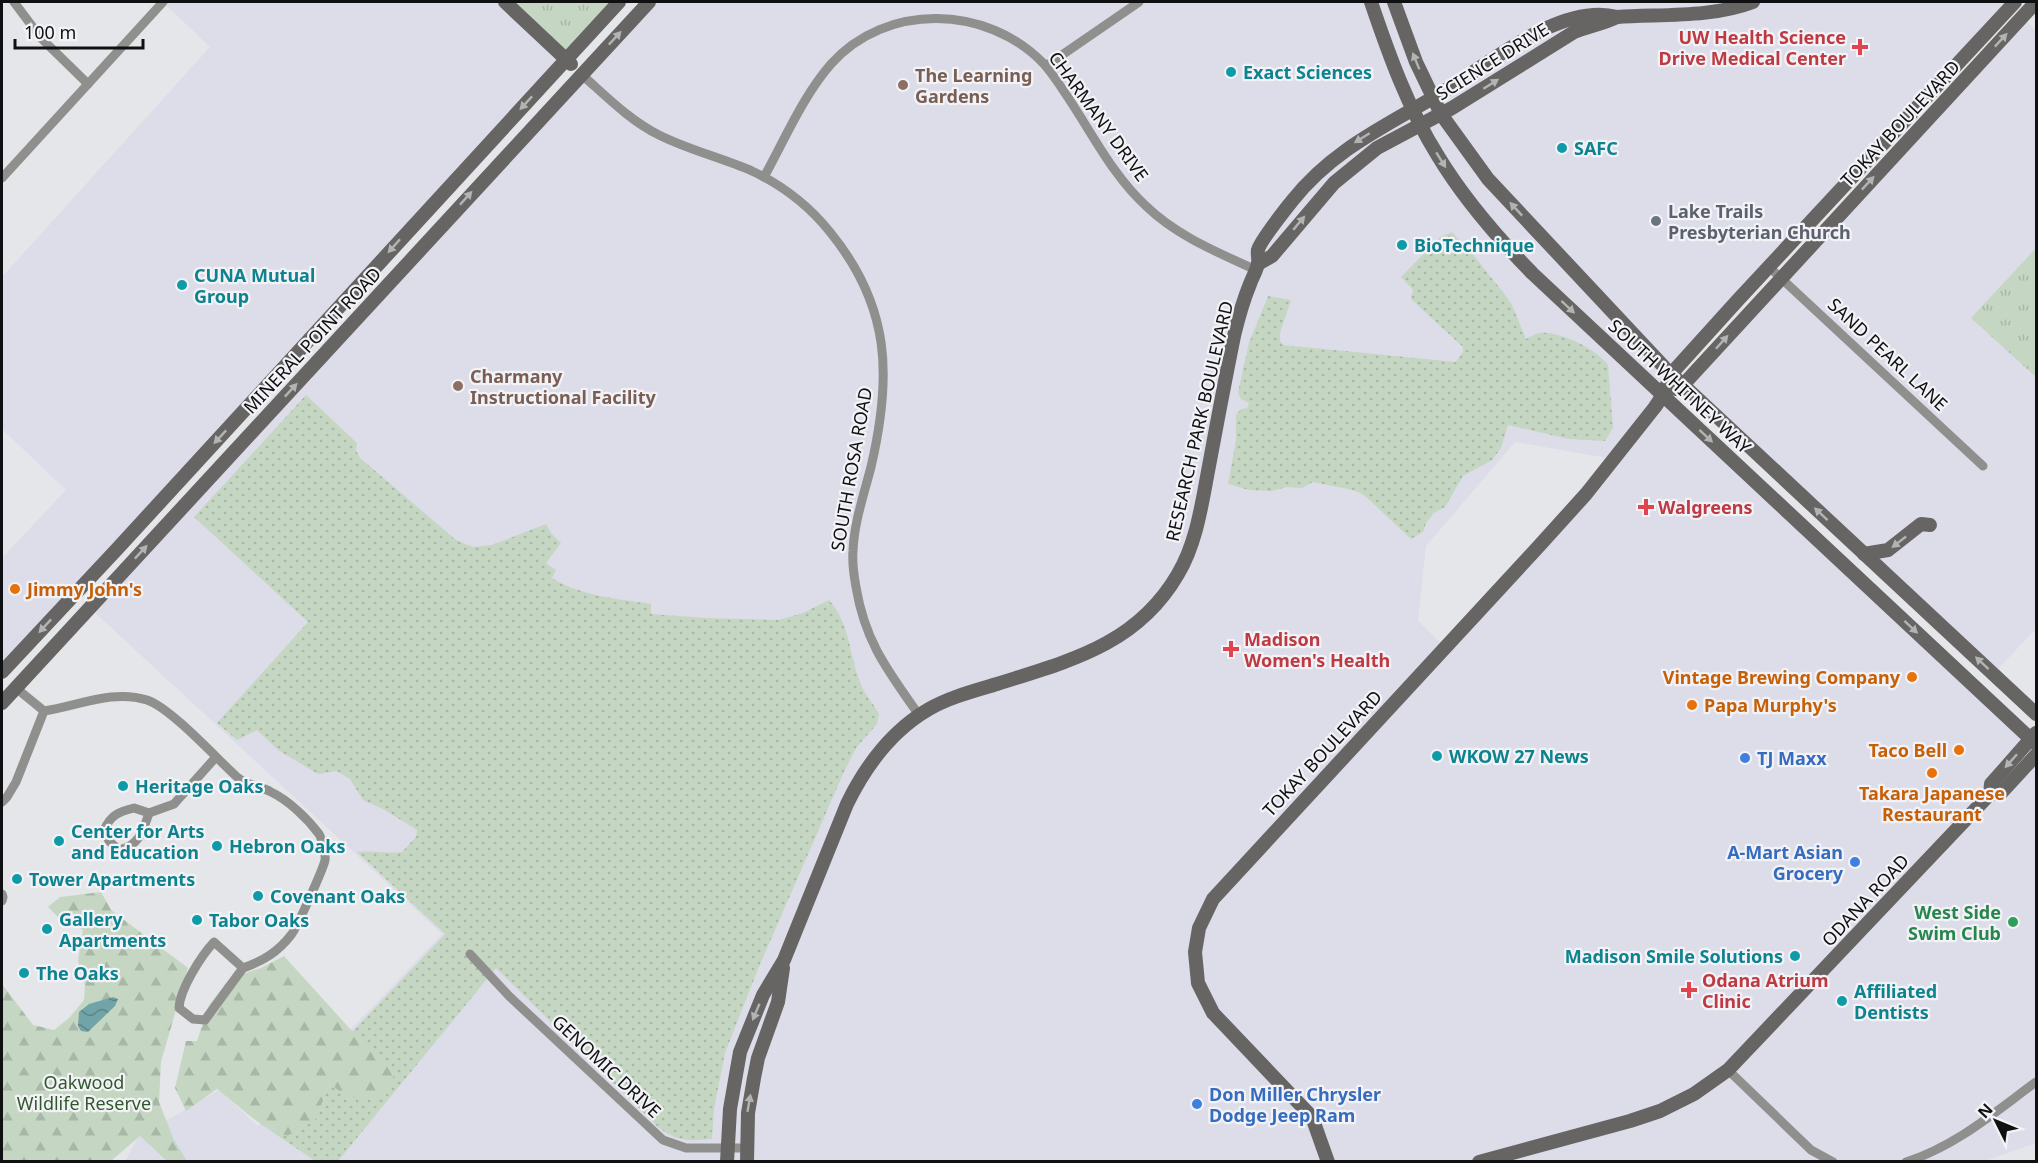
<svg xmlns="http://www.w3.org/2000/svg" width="2038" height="1163" font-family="'Noto Sans',sans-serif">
  <defs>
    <pattern id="grass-dots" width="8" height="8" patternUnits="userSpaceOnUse" patternTransform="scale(1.5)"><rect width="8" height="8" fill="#c5d7c2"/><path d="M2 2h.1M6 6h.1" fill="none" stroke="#a8b8a6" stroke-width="1.8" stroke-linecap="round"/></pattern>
    <pattern id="forest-firs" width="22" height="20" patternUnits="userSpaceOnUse" patternTransform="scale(1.5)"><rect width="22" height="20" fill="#c5d7c2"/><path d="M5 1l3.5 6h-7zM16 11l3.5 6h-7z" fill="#a8b8a6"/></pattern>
    <pattern id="park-tufts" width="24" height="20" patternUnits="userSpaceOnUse" patternTransform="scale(1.5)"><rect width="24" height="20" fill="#c5d7c2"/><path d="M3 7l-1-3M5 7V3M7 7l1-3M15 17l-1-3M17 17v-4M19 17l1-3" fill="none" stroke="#a8b8a6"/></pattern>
    <pattern id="water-waves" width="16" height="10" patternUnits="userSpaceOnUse" patternTransform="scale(1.5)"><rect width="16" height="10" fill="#71a4a8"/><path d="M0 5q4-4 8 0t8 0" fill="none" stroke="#5b8487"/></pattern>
  </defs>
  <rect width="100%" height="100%" fill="#e5e6e9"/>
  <g fill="#dcdde8" fill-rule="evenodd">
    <path d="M163,2H505L566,59L2,672V558L66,490L2,429V277L210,47Z"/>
    <path d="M649,2H2015L1671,374L1665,398L2031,739L1990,794L2036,755V1143L1982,1162L125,1161L138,1137L219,1090L258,1126L442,934L90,608ZM1515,442L1613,459L1445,647L1418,621L1426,546Z"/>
    <path d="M2022,17L2036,30V248L1972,318L2036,377V629L1992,675L1683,385Z"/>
  </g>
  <g fill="url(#grass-dots)">
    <path d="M1452,232L1471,252L1506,296L1512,305L1526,339C1530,337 1535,334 1539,333C1558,330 1597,349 1608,365L1613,428L1605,441L1569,439L1508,425L1501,448L1492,460L1463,476L1445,507L1434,513L1426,523L1423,532L1411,539L1364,495L1353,490L1313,482L1302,488L1287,487L1271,491L1249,490L1228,484L1236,440V415L1241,409L1247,408L1249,403L1241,399L1238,393L1243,369L1249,343L1268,296L1291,300L1280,333V341L1283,345L1456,362L1463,352V347L1411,299L1413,290L1401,277L1440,237Z"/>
    <path d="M306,395L357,443L356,450L360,458L456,540L473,547L492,545L546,524L551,533L561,543L546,563L556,570L552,578C581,596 619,599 651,604V614L705,618L779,620L803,613L829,600C850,624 849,653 860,682C864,694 873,703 879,714L877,724L856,748L843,774L758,969L725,1053L714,1109L712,1139C688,1141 679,1142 659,1128L496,968L338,1161H315L255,1120L287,1136L315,1119L330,1083L361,1041L352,1032L445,934L357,852C373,850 386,854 402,852L416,837L417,830L383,809L363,800L350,779L337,771L318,774L278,750L257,730L237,740L217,723L308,622L194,517Z"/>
  </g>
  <g fill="url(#forest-firs)">
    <path d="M101,892L111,910L188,968L161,1062L159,1102L174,1140L187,1161H167L140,1136L111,1161H2V984L33,1025L54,1030L69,1018L84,1000L85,985L78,961L83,930L61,920L48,907L60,897Z"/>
    <path d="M284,956L361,1041L396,1070L385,1097L347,1098L330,1083L315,1120L287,1136L255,1120L217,1089L186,1111L175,1088L186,1041H197L209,1005L230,978L261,968Z"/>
  </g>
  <g fill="url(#park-tufts)">
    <path d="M505,2H619L566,59Z"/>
    <path d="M2036,248V377L1971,318Z"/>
  </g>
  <path fill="url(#water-waves)" d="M113,997L118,999L115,1006L88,1032L81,1031L78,1026L79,1012L89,1004Z"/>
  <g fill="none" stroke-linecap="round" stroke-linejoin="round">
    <g stroke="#8f8f8d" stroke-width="9">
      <path d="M14,2L41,38L88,84"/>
      <path d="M1046,66L1139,2"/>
      <path d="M581,74C606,96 629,120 659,135C689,150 722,158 752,171C782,185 810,207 830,232C891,307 892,377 871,467C864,494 854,523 853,551C852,563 854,576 856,587C865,642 888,671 919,715"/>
      <path d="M764,177C785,139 803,96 831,64C886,2 987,5 1043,63C1053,74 1061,87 1069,99C1093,135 1114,177 1146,206C1177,236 1217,252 1256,270"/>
      <path d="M2,178L163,2"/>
      <path d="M1769,267L1983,466"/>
      <path d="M16,688L44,711C78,706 113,689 147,700C171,708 217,759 237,777C246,785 261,786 271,792C288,800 307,818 319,834C322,839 326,854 325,860C324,867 296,930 291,935C278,952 263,961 243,968"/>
      <path d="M2,802L7,797L16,782L44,711"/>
      <path d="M134,808L149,813C143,831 139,846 119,850L109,841L104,830C111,815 118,812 134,808Z"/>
      <path d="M149,813L174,804L216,757"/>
      <path d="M2,894L3,897L2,901"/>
      <path d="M214,942L243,968L205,1020L193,1019L179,1008C180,989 201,956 214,942Z"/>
      <path d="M470,954L509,996L663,1140L686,1148H746"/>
      <path d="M1728,1070L1811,1150L1833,1162"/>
      <path d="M1906,1162C1956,1146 1995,1112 2036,1082"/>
    </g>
    <g stroke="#666563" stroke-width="14">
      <path d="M505,2L571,64"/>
      <path d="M1371,2C1389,55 1408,108 1438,156C1464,199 1497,237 1532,273L2036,744"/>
      <path d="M1394,2L1416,62L1441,114L1488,179L1666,369L2036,714"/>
      <path d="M1258,264L1272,256L1334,183L1377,148L1452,108L1574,32C1589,26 1603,24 1617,17"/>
      <path d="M1676,389L1683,385L2036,2"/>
      <path d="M1864,554L1888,550L1921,524L1930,525"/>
      <path d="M2,672L118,548L619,2"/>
      <path d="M2,703L649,2"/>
      <path d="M1990,794L2001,793L2036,755"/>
      <path d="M727,1162L730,1109L740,1052L763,995L784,960L847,804C866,765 891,731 929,709C950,697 974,691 997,684C1069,661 1137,645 1178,574C1197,542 1202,502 1209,466C1217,423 1225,380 1234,336C1238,319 1243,301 1250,284C1252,278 1257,270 1258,263C1259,259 1257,254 1258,250C1260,241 1285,210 1292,201C1335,147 1389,125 1446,90C1490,63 1562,2 1617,17C1661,14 1711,18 1753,2"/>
      <path d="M747,1162L748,1113L754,1078L758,1058L778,1002L783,968"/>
      <path d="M1328,1162L1312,1117L1213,1013L1198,983L1195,952L1199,928L1213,899L1539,546L1586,494L1655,407L1663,395L1671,374L1737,301L2015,2"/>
      <path d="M1479,1162L1630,1121L1660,1111L1694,1094L1728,1070L1990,794L1991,784L2036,733"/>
    </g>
  </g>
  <defs><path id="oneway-solid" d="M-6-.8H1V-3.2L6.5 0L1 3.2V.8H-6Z" transform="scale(1.5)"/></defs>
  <g fill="#b4b3b4">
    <use href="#oneway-solid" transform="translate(615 38) rotate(-47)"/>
    <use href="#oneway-solid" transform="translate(2001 40) rotate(-47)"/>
    <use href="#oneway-solid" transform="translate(1416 61) rotate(-112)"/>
    <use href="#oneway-solid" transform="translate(1491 84) rotate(-32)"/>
    <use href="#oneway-solid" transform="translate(526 103) rotate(133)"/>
    <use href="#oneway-solid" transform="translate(1362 138) rotate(148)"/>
    <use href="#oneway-solid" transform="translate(1441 160) rotate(58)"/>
    <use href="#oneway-solid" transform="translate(1868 183) rotate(-47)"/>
    <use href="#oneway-solid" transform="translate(466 198) rotate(-48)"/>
    <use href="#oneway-solid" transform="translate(1516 209) rotate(-133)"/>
    <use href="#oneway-solid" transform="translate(1299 223) rotate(-50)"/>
    <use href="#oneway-solid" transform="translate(394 246) rotate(132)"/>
    <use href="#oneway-solid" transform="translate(1568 307) rotate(43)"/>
    <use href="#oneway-solid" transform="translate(1722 342) rotate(-48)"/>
    <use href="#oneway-solid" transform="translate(291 390) rotate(-47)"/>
    <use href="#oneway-solid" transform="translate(1706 436) rotate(43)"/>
    <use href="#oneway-solid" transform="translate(220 437) rotate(133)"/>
    <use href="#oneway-solid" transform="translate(1821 514) rotate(-137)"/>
    <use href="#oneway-solid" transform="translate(1899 542) rotate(142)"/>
    <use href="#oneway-solid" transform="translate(141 552) rotate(-47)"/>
    <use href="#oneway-solid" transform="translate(45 626) rotate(133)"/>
    <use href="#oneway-solid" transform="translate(1911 627) rotate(43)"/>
    <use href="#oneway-solid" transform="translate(1982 663) rotate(-137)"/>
    <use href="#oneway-solid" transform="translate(2011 761) rotate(132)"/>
    <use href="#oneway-solid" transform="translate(756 1012) rotate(113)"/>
    <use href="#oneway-solid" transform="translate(749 1103) rotate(-80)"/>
  </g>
  <g fill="#e0444e" stroke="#f3f3f7" stroke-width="2">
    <path d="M1857 38h6v6h6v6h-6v6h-6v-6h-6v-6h6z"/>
    <path d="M1643 498h6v6h6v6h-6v6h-6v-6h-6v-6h6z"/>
    <path d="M1228 640h6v6h6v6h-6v6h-6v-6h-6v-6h6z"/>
    <path d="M1686 981h6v6h6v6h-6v6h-6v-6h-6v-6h6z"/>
  </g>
  <g fill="#0f9aa8" stroke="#f3f3f7" stroke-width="2">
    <circle cx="1231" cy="72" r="6"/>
    <circle cx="1562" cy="148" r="6"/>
    <circle cx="1402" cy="245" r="6"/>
    <circle cx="182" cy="285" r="6"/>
    <circle cx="1437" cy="756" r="6"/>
    <circle cx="123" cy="786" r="6"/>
    <circle cx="59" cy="841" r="6"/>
    <circle cx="217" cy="846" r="6"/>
    <circle cx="17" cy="879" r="6"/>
    <circle cx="258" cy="896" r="6"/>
    <circle cx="197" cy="920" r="6"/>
    <circle cx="47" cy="929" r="6"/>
    <circle cx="1795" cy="956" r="6"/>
    <circle cx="24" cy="973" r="6"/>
    <circle cx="1842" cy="1001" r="6"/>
  </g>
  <g fill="#8d6e63" stroke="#f3f3f7" stroke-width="2">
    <circle cx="903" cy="85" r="6"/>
    <circle cx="458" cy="386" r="6"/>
  </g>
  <circle fill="#6b7280" stroke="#f3f3f7" stroke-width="2" cx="1656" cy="221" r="6"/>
  <g fill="#e8710a" stroke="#f3f3f7" stroke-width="2">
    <circle cx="15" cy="589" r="6"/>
    <circle cx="1912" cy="677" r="6"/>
    <circle cx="1692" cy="705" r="6"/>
    <circle cx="1959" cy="750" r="6"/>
    <circle cx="1932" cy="773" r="6"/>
  </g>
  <g fill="#3f7fe0" stroke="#f3f3f7" stroke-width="2">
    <circle cx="1745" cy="758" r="6"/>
    <circle cx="1855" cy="862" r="6"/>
    <circle cx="1197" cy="1104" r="6"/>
  </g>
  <circle fill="#2e9e5b" stroke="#f3f3f7" stroke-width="2" cx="2013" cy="922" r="6"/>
  <g text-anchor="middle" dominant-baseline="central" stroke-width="4.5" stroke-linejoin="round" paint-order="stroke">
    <g font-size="18" font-weight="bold" fill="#be3a42" stroke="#f3f3f7" text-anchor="start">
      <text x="1846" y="37" text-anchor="end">UW Health Science<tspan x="1846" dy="21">Drive Medical Center</tspan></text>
      <text x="1658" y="507">Walgreens</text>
      <text x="1244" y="639">Madison<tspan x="1244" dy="21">Women's Health</tspan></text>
      <text x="1702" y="980">Odana Atrium<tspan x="1702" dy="21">Clinic</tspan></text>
    </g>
    <g font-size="18" fill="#0f1011" stroke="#f3f3f7">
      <text transform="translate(1492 61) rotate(-32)">SCIENCE DRIVE</text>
      <text transform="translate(1099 116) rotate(54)">CHARMANY DRIVE</text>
      <text transform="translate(1900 123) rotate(-47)">TOKAY BOULEVARD</text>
      <text transform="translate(312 340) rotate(-47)">MINERAL POINT ROAD</text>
      <text transform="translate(1888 354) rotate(43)">SAND PEARL LANE</text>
      <text transform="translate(1680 386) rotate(43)">SOUTH WHITNEY WAY</text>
      <text transform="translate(1199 421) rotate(-77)">RESEARCH PARK BOULEVARD</text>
      <text transform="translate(851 469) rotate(-80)">SOUTH ROSA ROAD</text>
      <text transform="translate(1322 753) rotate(-47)">TOKAY BOULEVARD</text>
      <text transform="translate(1865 900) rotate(-47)">ODANA ROAD</text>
      <text transform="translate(607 1066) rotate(43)">GENOMIC DRIVE</text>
    </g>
    <g font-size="18" font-weight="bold" fill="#0d838f" stroke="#f3f3f7" text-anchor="start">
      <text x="1243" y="72">Exact Sciences</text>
      <text x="1574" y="148">SAFC</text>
      <text x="1414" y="245">BioTechnique</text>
      <text x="194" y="275">CUNA Mutual<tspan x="194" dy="21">Group</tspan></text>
      <text x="1449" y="756">WKOW 27 News</text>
      <text x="135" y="786">Heritage Oaks</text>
      <text x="71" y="831">Center for Arts<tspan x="71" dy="21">and Education</tspan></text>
      <text x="229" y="846">Hebron Oaks</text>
      <text x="29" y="879">Tower Apartments</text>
      <text x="270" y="896">Covenant Oaks</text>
      <text x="59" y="919">Gallery<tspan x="59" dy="21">Apartments</tspan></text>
      <text x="209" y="920">Tabor Oaks</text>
      <text x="1783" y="956" text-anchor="end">Madison Smile Solutions</text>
      <text x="36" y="973">The Oaks</text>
      <text x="1854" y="991">Affiliated<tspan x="1854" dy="21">Dentists</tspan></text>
    </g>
    <g font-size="18" font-weight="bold" fill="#785e54" stroke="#f3f3f7" text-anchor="start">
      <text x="915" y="75">The Learning<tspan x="915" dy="21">Gardens</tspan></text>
      <text x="470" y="376">Charmany<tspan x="470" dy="21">Instructional Facility</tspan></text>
    </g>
    <g font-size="18" font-weight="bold" fill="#5b616d" stroke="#f3f3f7" text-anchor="start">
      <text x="1668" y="211">Lake Trails<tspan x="1668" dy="21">Presbyterian Church</tspan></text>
    </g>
    <g font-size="18" font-weight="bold" fill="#c56008" stroke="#f3f3f7" text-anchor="start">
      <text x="27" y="589">Jimmy John's</text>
      <text x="1900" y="677" text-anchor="end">Vintage Brewing Company</text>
      <text x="1704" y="705">Papa Murphy's</text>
      <text x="1947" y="750" text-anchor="end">Taco Bell</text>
      <text x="1932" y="793" text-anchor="middle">Takara Japanese<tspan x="1932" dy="21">Restaurant</tspan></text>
    </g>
    <g font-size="18" font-weight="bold" fill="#366cbe" stroke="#f3f3f7" text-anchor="start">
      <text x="1757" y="758">TJ Maxx</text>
      <text x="1843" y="852" text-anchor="end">A-Mart Asian<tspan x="1843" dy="21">Grocery</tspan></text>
      <text x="1209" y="1094">Don Miller Chrysler<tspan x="1209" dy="21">Dodge Jeep Ram</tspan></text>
    </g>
    <g font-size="18" font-weight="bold" fill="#27864d" stroke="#f3f3f7" text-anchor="end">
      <text x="2001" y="912">West Side<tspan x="2001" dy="21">Swim Club</tspan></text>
    </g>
    <g font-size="18" fill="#30582c" stroke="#f3f3f7">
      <text x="84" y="1082">Oakwood<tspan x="84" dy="21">Wildlife Reserve</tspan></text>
    </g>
  </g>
  <rect width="2038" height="1163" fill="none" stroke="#0f1011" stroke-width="6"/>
  <g transform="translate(1996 1121) rotate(313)" stroke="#f3f3f7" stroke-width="4.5" paint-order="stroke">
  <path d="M0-4.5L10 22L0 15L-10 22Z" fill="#0f1011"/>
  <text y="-9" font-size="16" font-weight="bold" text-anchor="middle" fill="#0f1011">N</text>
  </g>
  <path d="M15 39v9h128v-9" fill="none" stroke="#0f1011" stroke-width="3"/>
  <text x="24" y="39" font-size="18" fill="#0f1011" stroke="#f3f3f7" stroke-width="4.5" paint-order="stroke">100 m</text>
</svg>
